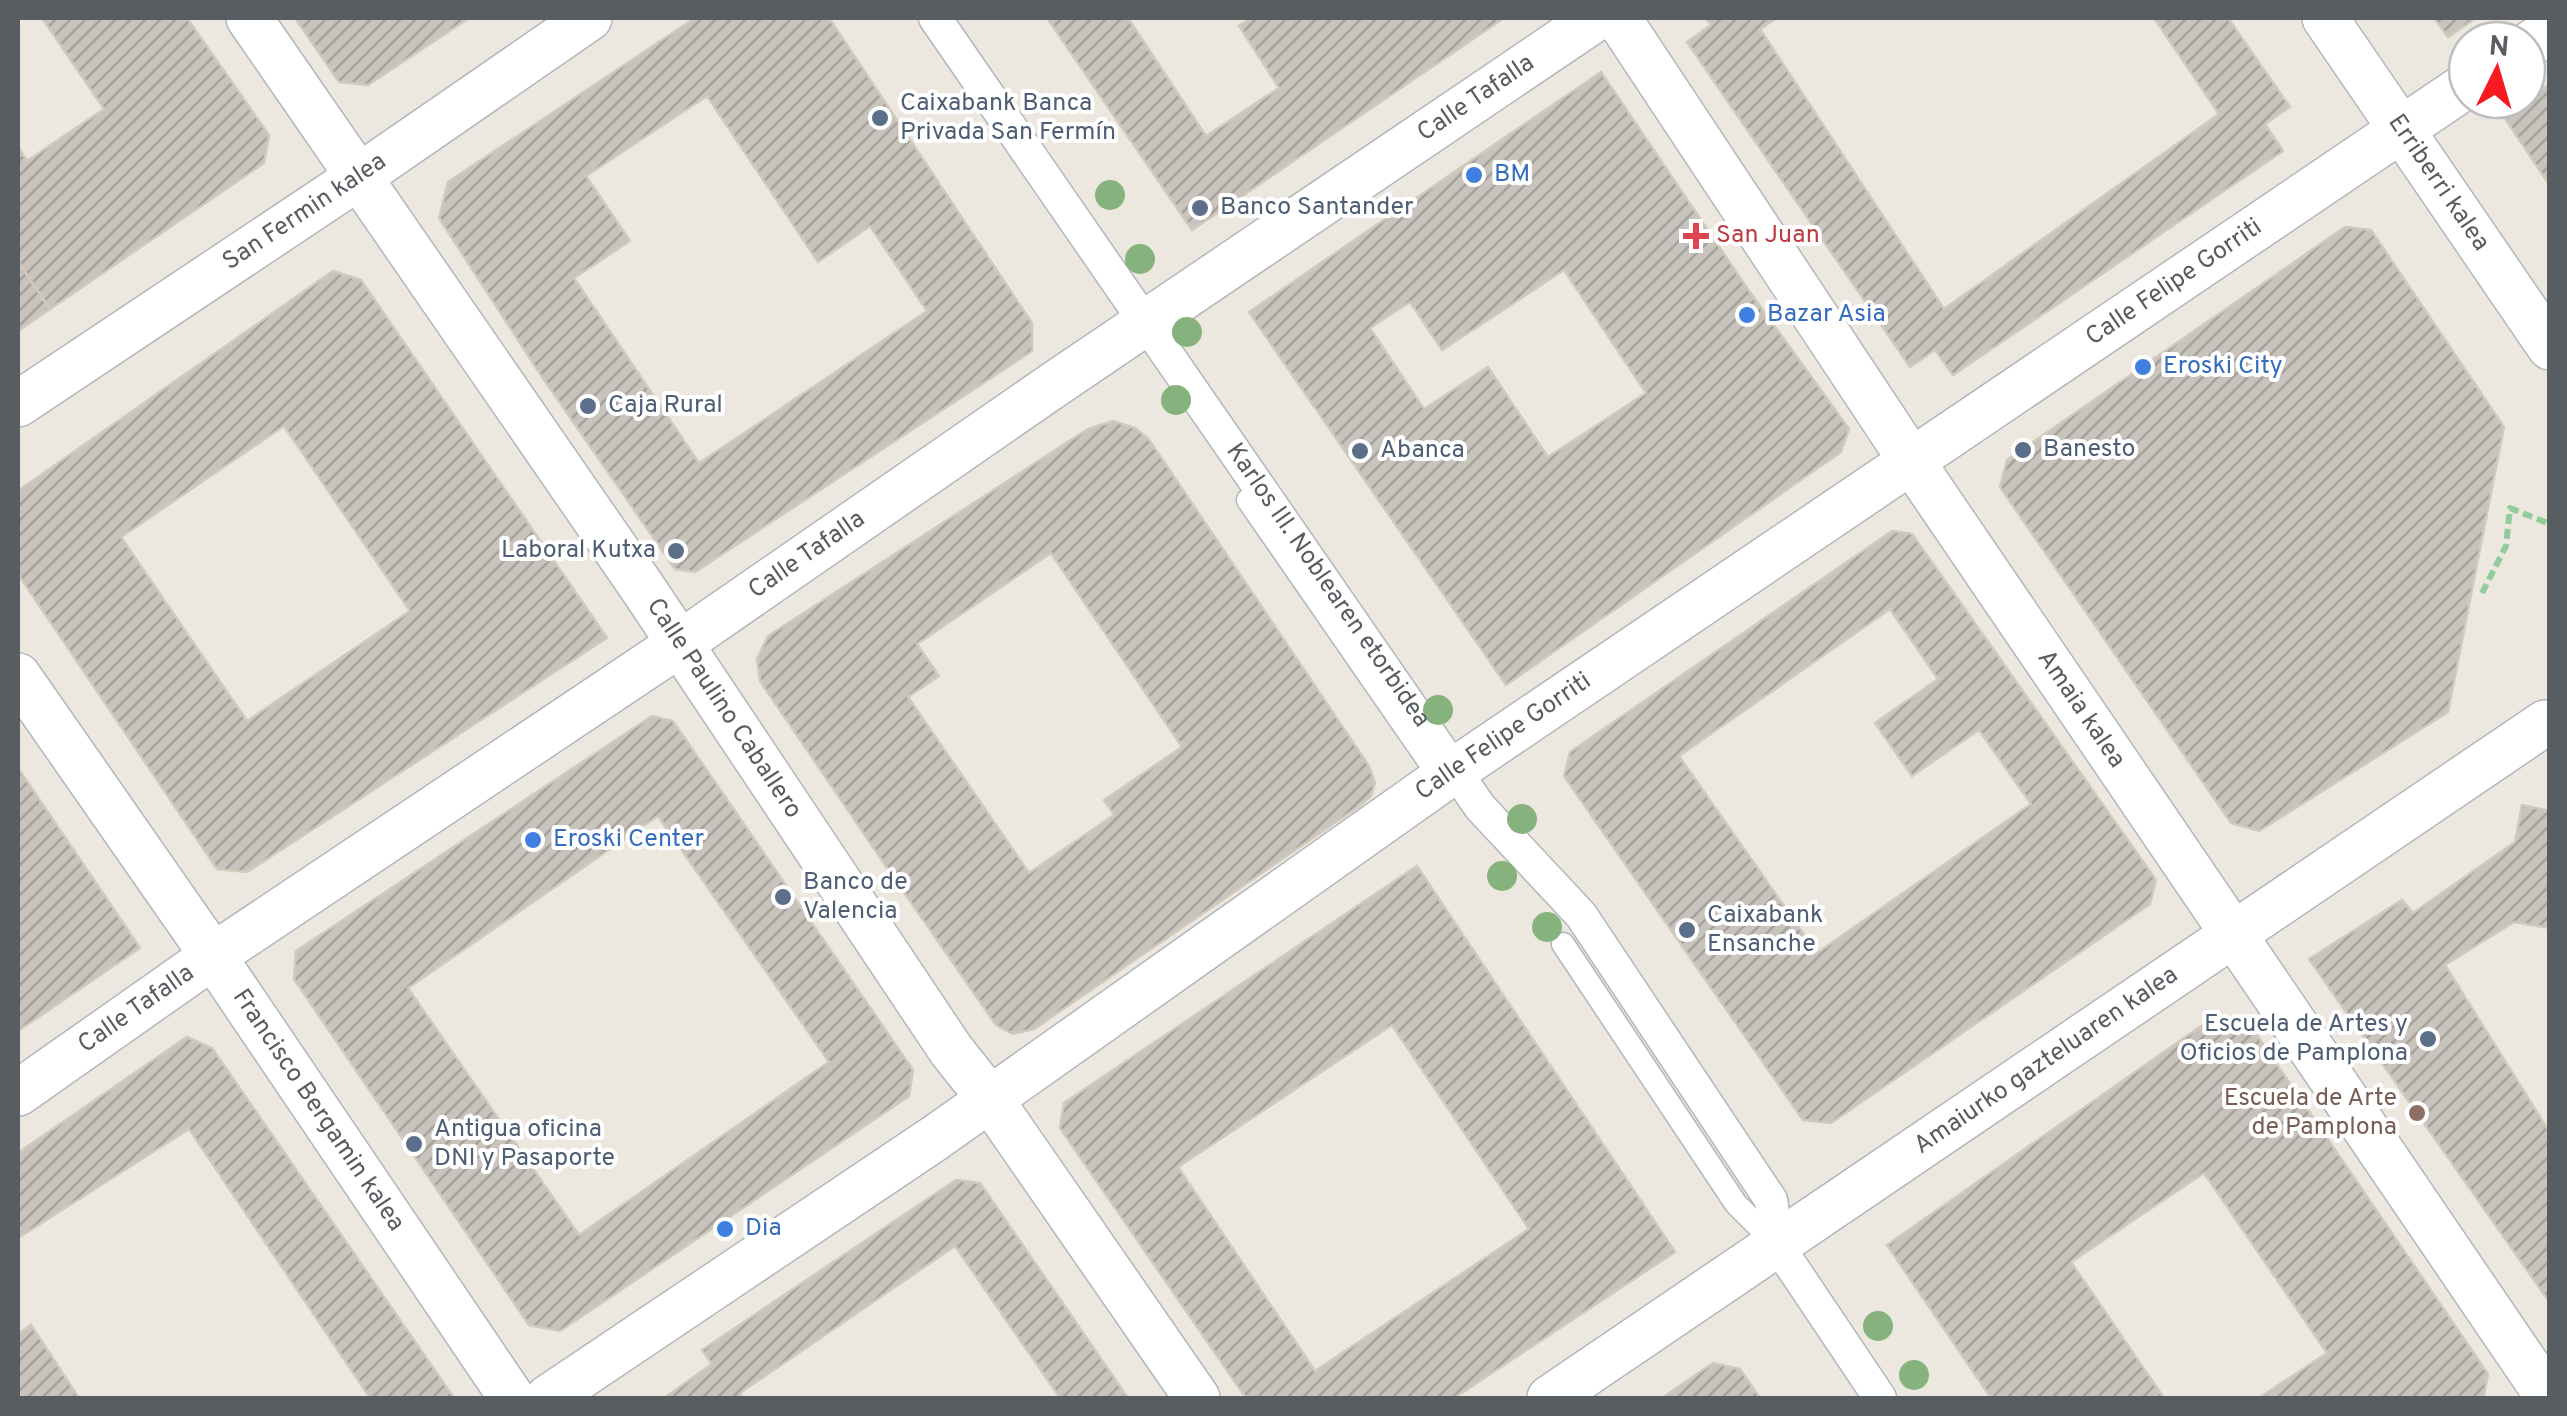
<svg xmlns="http://www.w3.org/2000/svg" width="2567" height="1416" font-family="Overpass,sans-serif">
  <defs>
    <pattern id="building-hatch" width="6" height="6" patternUnits="userSpaceOnUse" patternTransform="scale(2.5)"><rect width="6" height="6" fill="#c8c3bc"/><path d="M-1 1l2-2M0 6l6-6M5 7l2-2" fill="none" stroke="#a5a29c"/></pattern>
  </defs>
  <rect width="100%" height="100%" fill="#ede8df"/>
  <g fill="url(#building-hatch)" stroke="#d2c9bd" stroke-width="2.5" fill-rule="evenodd">
    <path d="M42,18H187L269,135L264,163L50,309L18,262V146L27,161L104,109Z"/>
    <path d="M295,18H469L368,85L339,82Z"/>
    <path d="M695,18H829L1032,323V351L695,572L675,569L540,374L439,218L448,182ZM707,96L818,262L870,226L927,311L699,463L574,278L630,241L586,176Z"/>
    <path d="M1047,18H1128L1206,136L1279,88L1239,26L1252,18H1504L1192,230Z"/>
    <path d="M1706,18H1777L1760,29L1944,309L2219,114L2154,18H2228L2290,107L2265,124L2283,151L1953,375L1935,350L1910,367L1687,42L1711,25Z"/>
    <path d="M2434,18H2476L2448,37Z"/>
    <path d="M1601,72L1747,288L1849,429L1841,452L1506,685L1249,312ZM1564,270L1646,393L1548,457L1488,367L1424,409L1370,328L1410,302L1442,350Z"/>
    <path d="M2550,84V186L2502,114Z"/>
    <path d="M2345,227L2371,230L2504,427L2448,712L2259,831L2231,823L2000,487L2007,460Z"/>
    <path d="M18,262L50,309L18,331Z"/>
    <path d="M333,271L361,280L607,638L247,872L217,869L18,574V491ZM284,426L410,611L247,721L121,537Z"/>
    <path d="M1113,421L1135,428L1148,438L1369,766L1375,783L1371,796L1358,807L1034,1029L1013,1034L996,1025L892,875L760,681L757,659L768,636L1088,429ZM1051,553L1182,747L1104,800L1114,815L1029,873L908,697L939,676L917,644Z"/>
    <path d="M1892,531L1912,534L2156,880L2150,904L1831,1123L1803,1120L1564,776L1570,752ZM1890,609L1938,679L1875,723L1912,776L1979,730L2031,804L1817,953L1679,756Z"/>
    <path d="M652,716L673,721L913,1070L909,1096L560,1331L529,1325L294,979L296,951ZM658,816L829,1062L579,1235L408,988Z"/>
    <path d="M18,768L140,948L18,1031Z"/>
    <path d="M2522,805L2550,811V928L2514,922L2445,965L2550,1133V1303L2309,959L2402,900L2413,913L2515,842Z"/>
    <path d="M1417,866L1675,1252L1454,1398H1246L1060,1128L1064,1103ZM1392,1025L1529,1229L1315,1371L1178,1167Z"/>
    <path d="M2217,1015L2246,1019L2488,1374L2484,1395L2478,1398H2259L2327,1353L2204,1173L2071,1262L2164,1398H1991L1887,1245Z"/>
    <path d="M187,1037L212,1048L454,1398H370L189,1129L18,1238V1153Z"/>
    <path d="M956,1180L980,1183L1128,1398H1060L955,1246L740,1393L743,1398H664L712,1364L702,1350Z"/>
    <path d="M31,1325L79,1398H18V1334Z"/>
    <path d="M1713,1363L1740,1369L1760,1398H1662Z"/>
  </g>
  <g fill="none" stroke-linecap="round" stroke-linejoin="round">
    <defs>
      <g id="service">
        <path d="M1248,500L1428,760"/>
        <path d="M1563,944L1736,1204L1778,1246"/>
      </g>
      <g id="pedestrian">
        <path id="s1" d="M935,18L1480,807L1581,915L1771,1200L1778,1246L1880,1398"/>
      </g>
      <g id="minor">
        <path id="s2" d="M249,18L642,587L951,1050L990,1099L1197,1398"/>
        <path id="s3" d="M1618,18L1912,462L2549,1398"/>
        <path id="s4" d="M2325,18L2550,347"/>
        <path d="M2527,46L2550,31"/>
        <path id="s5" d="M18,404L360,176L589,18"/>
        <path id="s6" d="M18,676L213,956L512,1398"/>
        <path id="s7" d="M18,1093L213,956L678,645L1055,384L1596,18"/>
        <path id="s8" d="M548,1398L935,1138L1455,770L2467,85"/>
        <path id="s9" d="M1550,1398C1883,1175 2212,946 2545,723"/>
      </g>
    </defs>
    <use href="#service" stroke="#b2b7bb" stroke-width="25"/>
    <use href="#pedestrian" stroke="#b2b7bb" stroke-width="35"/>
    <use href="#minor" stroke="#b2b7bb" stroke-width="48"/>
    <path stroke="#92cb9c" stroke-width="6" stroke-dasharray="10 5" stroke-linecap="butt" d="M2482,593L2506,546L2510,508L2550,524"/>
    <use href="#service" stroke="#fff" stroke-width="22"/>
    <use href="#pedestrian" stroke="#fff" stroke-width="32"/>
    <use href="#minor" stroke="#fff" stroke-width="45"/>
  </g>
  <g fill="#86b27d">
    <circle cx="1110" cy="195" r="15"/>
    <circle cx="1140" cy="259" r="15"/>
    <circle cx="1187" cy="332" r="15"/>
    <circle cx="1176" cy="400" r="15"/>
    <circle cx="1438" cy="710" r="15"/>
    <circle cx="1522" cy="819" r="15"/>
    <circle cx="1502" cy="876" r="15"/>
    <circle cx="1547" cy="927" r="15"/>
    <circle cx="1878" cy="1326" r="15"/>
    <circle cx="1914" cy="1375" r="15"/>
  </g>
  <g fill="#5c6f8a" stroke="#fff" stroke-width="4">
    <circle cx="880" cy="118" r="10"/>
    <circle cx="1200" cy="208" r="10"/>
    <circle cx="588" cy="406" r="10"/>
    <circle cx="2023" cy="450" r="10"/>
    <circle cx="1360" cy="451" r="10"/>
    <circle cx="676" cy="551" r="10"/>
    <circle cx="783" cy="897" r="10"/>
    <circle cx="1687" cy="930" r="10"/>
    <circle cx="2428" cy="1039" r="10"/>
    <circle cx="414" cy="1144" r="10"/>
  </g>
  <g fill="#3f7fe0" stroke="#fff" stroke-width="4">
    <circle cx="1474" cy="175" r="10"/>
    <circle cx="1747" cy="315" r="10"/>
    <circle cx="2143" cy="367" r="10"/>
    <circle cx="533" cy="840" r="10"/>
    <circle cx="725" cy="1229" r="10"/>
  </g>
  <path fill="#e0444e" stroke="#fff" stroke-width="4" d="M1691 221h10v10h10v10h-10v10h-10v-10h-10v-10h10z"/>
  <circle fill="#8d6e63" stroke="#fff" stroke-width="4" cx="2417" cy="1113" r="10"/>
  <g text-anchor="middle" dominant-baseline="central" stroke-width="8" stroke-linejoin="round" paint-order="stroke">
    <g font-size="25" fill="#585d62" stroke="#fff">
      <text stroke="none"><textPath href="#s7" startOffset="1765">Calle Tafalla</textPath></text>
      <text stroke="none"><textPath href="#s4" startOffset="200">Erriberri kalea</textPath></text>
      <text stroke="none"><textPath href="#s5" startOffset="345">San Fermin kalea</textPath></text>
      <text stroke="none"><textPath href="#s8" startOffset="1972">Calle Felipe Gorriti</textPath></text>
      <text stroke="none"><textPath href="#s7" startOffset="955">Calle Tafalla</textPath></text>
      <text stroke="none"><textPath href="#s1" startOffset="690">Karlos III. Noblearen etorbidea</textPath></text>
      <text stroke="none"><textPath href="#s2" startOffset="838">Calle Paulino Caballero</textPath></text>
      <text stroke="none"><textPath href="#s3" startOffset="832">Amaia kalea</textPath></text>
      <text stroke="none"><textPath href="#s8" startOffset="1162">Calle Felipe Gorriti</textPath></text>
      <text stroke="none"><textPath href="#s7" startOffset="145">Calle Tafalla</textPath></text>
      <text stroke="none"><textPath href="#s9" startOffset="600">Amaiurko gazteluaren kalea</textPath></text>
      <text stroke="none"><textPath href="#s6" startOffset="528">Francisco Bergamin kalea</textPath></text>
    </g>
    <g font-size="25" fill="#4e5e75" stroke="#fff" text-anchor="start">
      <text x="900" y="104">Caixabank Banca<tspan x="900" dy="29">Privada San Fermín</tspan></text>
      <text x="1220" y="208">Banco Santander</text>
      <text x="608" y="406">Caja Rural</text>
      <text x="2043" y="450">Banesto</text>
      <text x="1380" y="451">Abanca</text>
      <text x="656" y="551" text-anchor="end">Laboral Kutxa</text>
      <text x="803" y="883">Banco de<tspan x="803" dy="29">Valencia</tspan></text>
      <text x="1707" y="916">Caixabank<tspan x="1707" dy="29">Ensanche</tspan></text>
      <text x="2408" y="1025" text-anchor="end">Escuela de Artes y<tspan x="2408" dy="29">Oficios de Pamplona</tspan></text>
      <text x="434" y="1130">Antigua oficina<tspan x="434" dy="29">DNI y Pasaporte</tspan></text>
    </g>
    <g font-size="25" fill="#366cbe" stroke="#fff" text-anchor="start">
      <text x="1494" y="175">BM</text>
      <text x="1767" y="315">Bazar Asia</text>
      <text x="2163" y="367">Eroski City</text>
      <text x="553" y="840">Eroski Center</text>
      <text x="745" y="1229">Dia</text>
    </g>
    <g font-size="25" fill="#be3a42" stroke="#fff" text-anchor="start">
      <text x="1716" y="236">San Juan</text>
    </g>
    <g font-size="25" fill="#785e54" stroke="#fff" text-anchor="end">
      <text x="2397" y="1099">Escuela de Arte<tspan x="2397" dy="29">de Pamplona</tspan></text>
    </g>
  </g>
  <rect width="2567" height="1416" fill="none" stroke="#585d62" stroke-width="40"/>
  <g transform="translate(2497 70) rotate(5)"><circle r="48" fill="#ffffff" stroke="#bcbec0" stroke-width="2.5"/>
  <path d="M0-8L18 38L0 25L-18 38Z" fill="#f71a21"/>
  <text y="-15" font-size="28" font-weight="bold" text-anchor="middle" fill="#585d62">N</text>
  </g>
</svg>
